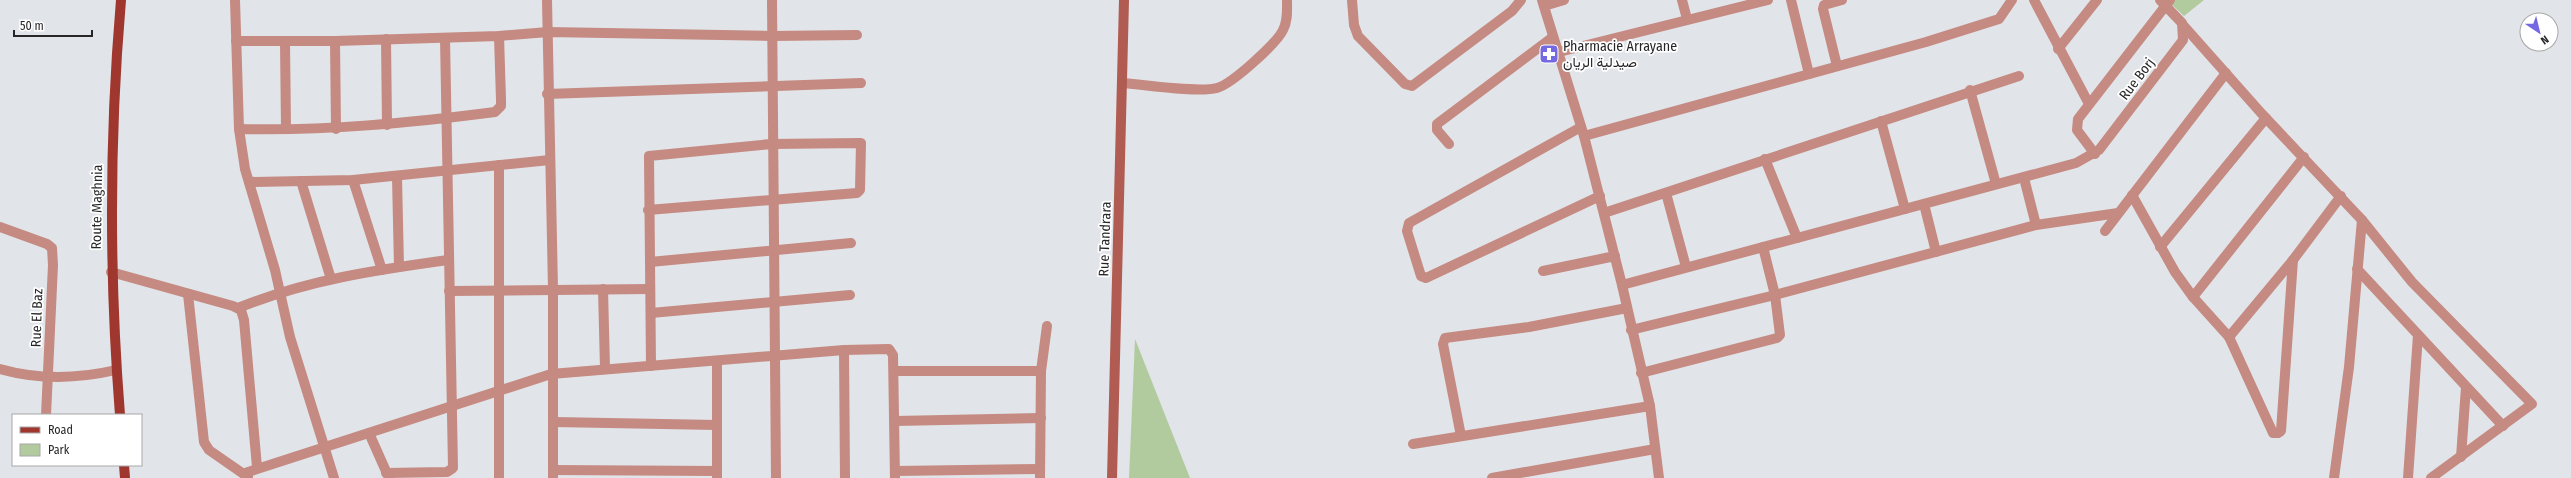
<svg xmlns="http://www.w3.org/2000/svg" width="2571" height="478" font-family="'Fira Sans Condensed',Vazirmatn,sans-serif">
  <rect width="100%" height="100%" fill="#e1e4e9"/>
  <g fill="#b2cb9e">
    <path d="M2167,0H2204L2184,16Z"/>
    <path d="M1135,339L1190,478H1129Z"/>
  </g>
  <g fill="none" stroke-linecap="round" stroke-linejoin="round">
    <g stroke="#c58a81" stroke-width="10">
      <path d="M235,0L239,129L245,169L275,270L290,337L334,478"/>
      <path d="M547,0L553,289V478"/>
      <path d="M772,0L776,478"/>
      <path d="M1352,0L1354,25L1358,36L1405,84L1412,86L1512,11L1521,0"/>
      <path d="M1542,0L1584,136L1622,285L1650,406L1659,478"/>
      <path d="M1682,0L1687,19"/>
      <path d="M1791,0L1809,74"/>
      <path d="M2034,0L2089,104"/>
      <path d="M1544,6L1564,0"/>
      <path d="M2183,25L2262,114L2362,220L2412,282L2532,404L2431,478"/>
      <path d="M386,39L387,125"/>
      <path d="M236,41H335L499,36L548,32L772,36L857,35"/>
      <path d="M335,41L336,129"/>
      <path d="M285,42L286,129"/>
      <path d="M2058,49L2097,0"/>
      <path d="M1559,52L1768,0"/>
      <path d="M1837,66L1823,9L1824,5L1842,0"/>
      <path d="M1123,83C1146,85 1198,93 1217,88C1232,84 1277,43 1283,30C1288,21 1287,10 1287,0"/>
      <path d="M1970,90L1996,184"/>
      <path d="M547,94L861,83"/>
      <path d="M1881,121L1905,209"/>
      <path d="M1581,127L1409,223L1407,231L1421,276L1426,278L1600,196"/>
      <path d="M239,129C326,131 410,123 495,112L501,106V100L499,36"/>
      <path d="M1584,136L1926,42L1999,19L2012,0"/>
      <path d="M1449,144L1437,130V124L1553,37"/>
      <path d="M2095,154L2077,130L2078,119L2170,0"/>
      <path d="M1765,159L1797,238"/>
      <path d="M499,165V478"/>
      <path d="M397,177L399,267"/>
      <path d="M2024,178L2036,225"/>
      <path d="M353,180L382,270"/>
      <path d="M301,181L331,279"/>
      <path d="M249,182L353,180L550,160"/>
      <path d="M1666,193L1686,267"/>
      <path d="M2132,195L2175,272L2193,297L2229,337L2273,433H2278L2281,431L2293,260"/>
      <path d="M1924,204L1936,252"/>
      <path d="M648,210L857,193L860,190L861,143L771,144L649,156L651,366"/>
      <path d="M1604,213L2019,76"/>
      <path d="M0,227L47,244L52,248L53,265L46,415"/>
      <path d="M2105,231L2226,73"/>
      <path d="M2160,247L2266,118"/>
      <path d="M650,262L851,243"/>
      <path d="M2357,269L2503,426"/>
      <path d="M1543,271L1615,256"/>
      <path d="M111,272L233,306L241,310L244,320L257,467"/>
      <path d="M1622,285L2076,163L2099,150L2183,40L2182,23L2160,0"/>
      <path d="M603,289L605,368"/>
      <path d="M449,291L650,289"/>
      <path d="M188,294L204,442L209,450L248,477"/>
      <path d="M2193,297L2304,157"/>
      <path d="M238,308C307,280 375,270 448,260"/>
      <path d="M651,313L850,295"/>
      <path d="M1631,330L1775,295L2036,225L2118,213"/>
      <path d="M2229,337L2293,260L2341,196"/>
      <path d="M844,350L845,478"/>
      <path d="M717,361V478"/>
      <path d="M0,369C39,380 77,379 116,370"/>
      <path d="M894,371H1041"/>
      <path d="M1641,373L1777,338L1780,335L1775,295L1763,247"/>
      <path d="M895,421L1041,418"/>
      <path d="M554,422L717,425"/>
      <path d="M369,433L389,478"/>
      <path d="M1461,436L1443,344L1445,338L1529,327L1627,308"/>
      <path d="M1413,444L1650,406"/>
      <path d="M2461,457L2466,387"/>
      <path d="M553,470L717,471"/>
      <path d="M895,471L1040,469"/>
      <path d="M245,473L551,374L844,350L889,349L893,355L895,478"/>
      <path d="M386,473L447,472L453,468L445,38"/>
      <path d="M1040,478L1041,371L1047,326"/>
      <path d="M1492,478L1655,449"/>
      <path d="M2334,478L2349,367L2362,220"/>
      <path d="M2408,478L2418,335"/>
    </g>
    <path stroke="#b05c52" stroke-width="10" d="M1112,478L1124,0"/>
    <g stroke="#9f372f" stroke-width="10">
      <path d="M120,415C109,275 109,140 121,0"/>
      <path d="M124,465L125,478"/>
    </g>
  </g>
  <defs>
    <symbol id="pharmacy-square" viewBox="-11 -11 22 22"><rect x="-9" y="-9" width="18" height="18" rx="4" fill="#7469e3" stroke="#fff"/><path d="M-2-6h4v4h4v4h-4v4h-4v-4h-4v-4h4Z" fill="#fff"/></symbol>
  </defs>
  <g fill-rule="evenodd">
    <use href="#pharmacy-square" x="1538" y="43" width="22" height="22"/>
  </g>
  <g text-anchor="middle" dominant-baseline="central" stroke-width="3.5" stroke-linejoin="round" paint-order="stroke">
    <g font-size="14" fill="#262628" stroke="#fff" text-anchor="start">
      <text x="1563" y="46">Pharmacie Arrayane<tspan x="1563" dy="16">صيدلية الريان</tspan></text>
    </g>
    <g font-size="14" fill="#262628" stroke="#fff">
      <text transform="translate(2137 79) rotate(-53)">Rue Borj</text>
      <text transform="translate(97 207) rotate(-89)">Route Maghnia</text>
      <text transform="translate(1105 239) rotate(-88)">Rue Tandrara</text>
      <text transform="translate(37 318) rotate(-88)">Rue El Baz</text>
    </g>
  </g>
  <rect x="12" y="414" width="130" height="52" fill="#ffffff" stroke="#a8a8a9"/>
  <rect x="20" y="427" width="20" height="6" fill="#9f372f" stroke="#a8a8a9"/>
  <text x="48" y="434" font-size="12" fill="#262628">Road</text>
  <rect x="20" y="444" width="20" height="12" fill="#b2cb9e" stroke="#a8a8a9"/>
  <text x="48" y="454" font-size="12" fill="#262628">Park</text>
  <g transform="translate(2539 32) rotate(145)"><circle r="19" fill="#ffffff" stroke="#a8a8a9"/>
  <path d="M0-3L7 15L0 10L-7 15Z" fill="#7469e3"/>
  <text y="-6" font-size="11" font-weight="bold" text-anchor="middle" fill="#262628">N</text>
  </g>
  <path d="M14 30v6h78v-6" fill="none" stroke="#262628" stroke-width="2"/>
  <text x="20" y="30" font-size="12" fill="#262628" stroke="#ffffff" stroke-width="3" paint-order="stroke">50 m</text>
</svg>
